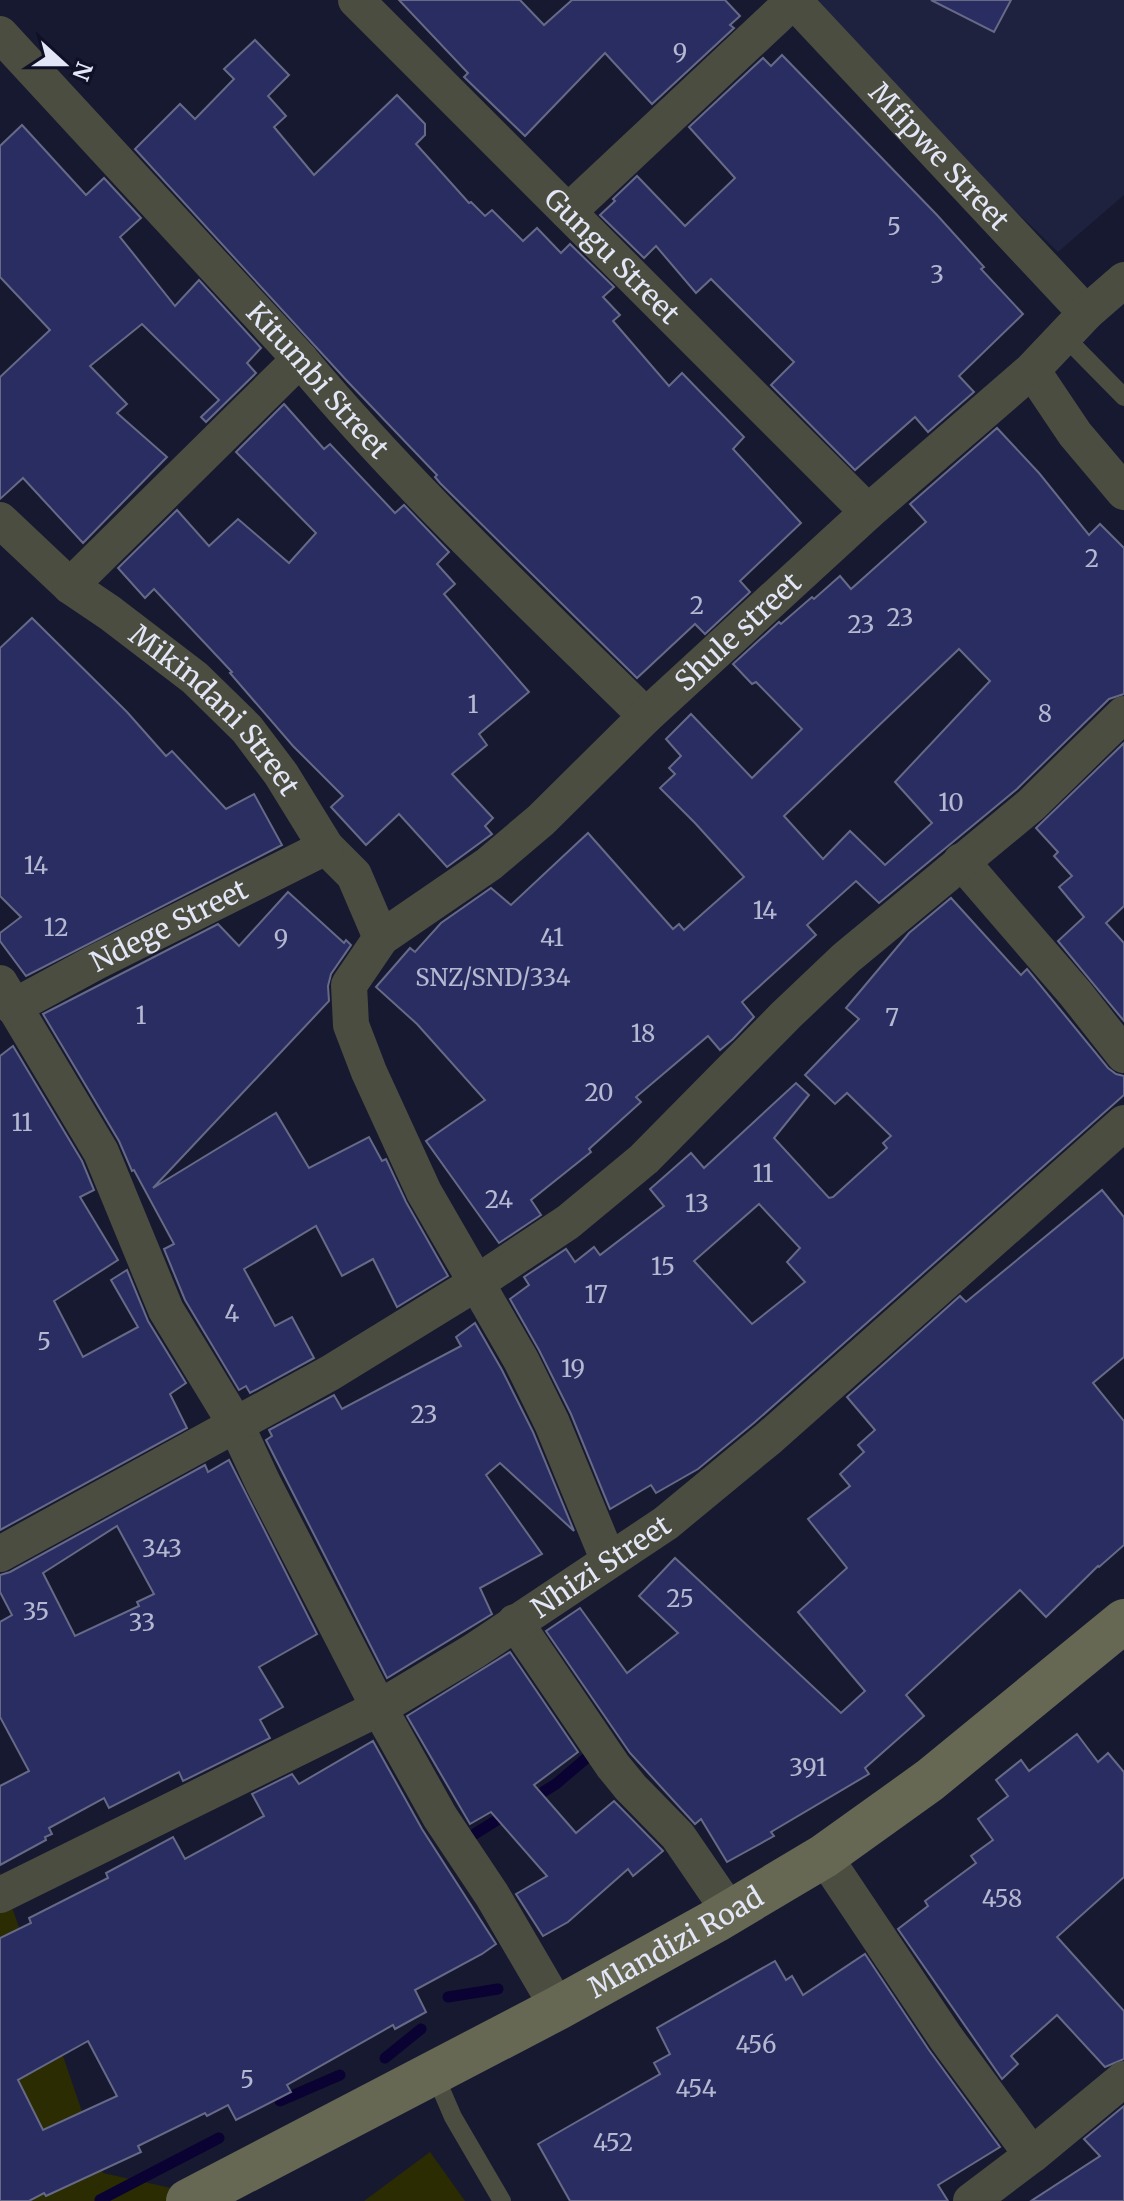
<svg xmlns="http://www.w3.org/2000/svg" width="1124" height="2201" font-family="Merriweather,serif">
  <rect width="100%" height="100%" fill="#171931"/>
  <path fill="#1f223f" d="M803,0H1124V195L1058,252L864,64Z"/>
  <g fill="#2b2c02">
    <path d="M0,1872L103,2173L230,2201H0Z"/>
    <path d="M430,2152L465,2201H364Z"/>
  </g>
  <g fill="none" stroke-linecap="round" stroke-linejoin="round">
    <g stroke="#090232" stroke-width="11">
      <path d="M530,1800L556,1784L596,1750"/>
      <path d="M462,1842L508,1813"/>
      <path d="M448,1997L498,1989"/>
      <path d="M385,2058L421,2029"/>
      <path d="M280,2101L340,2075"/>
      <path d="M100,2200L219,2138"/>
    </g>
  </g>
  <g fill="#2a2d61" stroke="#666a87" stroke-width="2" fill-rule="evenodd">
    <path d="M399,0H520L544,25L572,0H725L740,16L730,25L734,28L652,104L605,53L525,136L464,77L468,73Z"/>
    <path d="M931,0H1011L994,32Z"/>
    <path d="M255,40L289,75L268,96L286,116L274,127L314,175L397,95L425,124V135L416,144L469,203L471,202L485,216L492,210L523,241L537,228L561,253L570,244L614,287L603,297L620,315L613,321L669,386L682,373L744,437L733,449L801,523L740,581L750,592L705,634L695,624L637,678L440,483L435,477L437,475L348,382L135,149L180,104L195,119L234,79L224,69Z"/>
    <path d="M782,55L937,215L984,267L981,269L1023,314L959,376L974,392L928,432L915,417L855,470L771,385L794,362L711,279L696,293L656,246L644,258L600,215L615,201L613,199L637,176L685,226L735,178L689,127L763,58L771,66Z"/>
    <path d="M22,125L86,195L104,178L141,218L120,237L175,306L199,280L261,348L247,363L256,373L206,422L201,417L219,400L142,324L90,366L127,404L117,413L167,457L83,543L23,478L0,499V377L50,330L0,277V146Z"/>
    <path d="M284,404L324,449L330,444L395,513L404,505L449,552L437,564L455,584L444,594L529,692L479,734L487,745L452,774L493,818L485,826L492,834L447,867L399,814L366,845L331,807L343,796L293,746L230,673L232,672L154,589L145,598L118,568L177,510L209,546L238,519L289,563L316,533L236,452Z"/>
    <path d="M997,428L1039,473L1089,535L1100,524L1124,548V694L1109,699L1017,789L879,903L856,881L807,925L816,935L742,1002L754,1017L733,1039L720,1050L708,1036L636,1097L641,1102L589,1149L591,1152L531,1200L541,1215L499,1243L426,1141L485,1100L417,1024L376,987L410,948L415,952L441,923L491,888L511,905L588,833L673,929L679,924L684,930L744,877L695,823L660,788L675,774L669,768L681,756L666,739L691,714L752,778L802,729L756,682L752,684L733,664L779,622L781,624L812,597L814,599L840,576L851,589L926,522L910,504ZM959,649L990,681L895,782L932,823L885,865L850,831L823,859L784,816Z"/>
    <path d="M32,618L127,712L166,756L172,751L226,809L254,794L282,845L26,976L0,941V933L21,917L0,896V648Z"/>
    <path d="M1124,743V906L1106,923L1124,943V1021L1058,941L1084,917L1059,887L1072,876L1054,856L1058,852L1036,828Z"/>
    <path d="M288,892L344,943L346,940L351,945L331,974L328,986L329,1001L153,1188L276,1113L309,1168L369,1137L382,1161L386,1159L406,1202L448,1276L397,1307L373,1259L342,1276L316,1226L244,1269L275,1326L292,1317L314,1358L250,1393L246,1386L239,1390L185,1300L164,1249L174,1244L134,1170L132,1171L119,1141L43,1014L218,924L239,946Z"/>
    <path d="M951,898L1021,975L1027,969L1108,1068L1116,1074L1124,1076V1095L755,1422L698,1469L656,1493L651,1485L610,1509L571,1414L539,1350L510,1299L529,1285L524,1277L566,1249L575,1262L594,1247L600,1255L664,1206L650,1189L691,1153L704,1168L796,1083L809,1095L774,1138L829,1198L833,1197L887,1148L883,1143L891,1136L847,1093L835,1104L805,1075L859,1019L846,1008L909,933ZM759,1204L800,1248L787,1262L805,1282L752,1324L694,1261Z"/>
    <path d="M13,1046L82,1161L94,1190L80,1197L118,1260L54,1301L83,1357L138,1327L111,1280L127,1270L148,1321L186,1383L170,1394L187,1428L0,1530V1056Z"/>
    <path d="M1102,1190L1124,1217V1357L1093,1383L1124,1421V1545L1099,1567L1098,1566L1046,1617L1020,1590L906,1695L924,1716L865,1768L869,1774L771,1832L774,1836L727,1862L701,1819L695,1824L630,1753L546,1631L580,1608L627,1673L678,1633L639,1596L675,1558L841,1713L865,1691L798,1612L847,1568L808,1519L850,1486L840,1474L864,1452L858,1445L875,1430L847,1397L960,1296L966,1302Z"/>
    <path d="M475,1323L502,1370L533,1432L574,1531L500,1463L486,1475L542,1554L480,1588L492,1614L387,1678L266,1440L272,1436L269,1430L334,1395L342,1409L461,1346L456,1337Z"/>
    <path d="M229,1460L317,1634L259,1667L283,1707L260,1720L270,1738L183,1781L179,1772L109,1808L104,1798L49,1828L52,1834L45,1837L46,1840L0,1865V1786L29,1771L0,1717V1622L12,1615L0,1592V1575L10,1572L205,1465L208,1472ZM117,1526L154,1594L137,1602L139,1606L75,1636L43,1573Z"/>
    <path d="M510,1652L578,1752L534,1785L576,1833L614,1801L663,1851L633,1876L628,1869L568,1922L543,1936L516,1894L547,1876L491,1812L470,1824L407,1716Z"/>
    <path d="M1077,1734L1098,1762L1108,1753L1124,1772V1877L1057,1937L1124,2011V2059L1105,2067L1057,2015L1011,2056L1018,2064L1002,2079L898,1929L928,1906L925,1901L976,1863L971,1856L993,1840L978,1819L1008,1796L996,1780L1021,1760L1029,1771Z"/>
    <path d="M373,1741L422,1829L496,1944L482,1954L415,1990L426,2012L395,2029L393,2025L287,2085L291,2092L236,2120L228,2105L207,2116L205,2113L138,2146L141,2152L46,2196L44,2193L29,2201H0V1938L31,1923L29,1918L108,1878L106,1873L173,1837L185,1859L264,1816L252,1794L292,1774L299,1784ZM88,2041L117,2096L43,2130L18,2080Z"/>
    <path d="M865,1954L929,2050L1000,2147L938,2185L948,2201H570L538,2144L660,2074L654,2063L670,2054L657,2028L775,1961L786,1980L792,1976L803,1995Z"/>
    <path d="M1124,2106V2201H1031L1100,2156L1084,2139Z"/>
  </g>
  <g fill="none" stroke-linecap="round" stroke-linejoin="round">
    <g stroke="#4b4d40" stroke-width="18">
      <path d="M1064,336L1124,397"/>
      <path d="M434,2073L453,2117L502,2201"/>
    </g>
    <g stroke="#4b4d40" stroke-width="36">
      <path id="s1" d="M356,0L868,512"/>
      <path id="s2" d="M793,0L1086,313"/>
      <path id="s3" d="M0,34L300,359C406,486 528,600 646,716"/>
      <path d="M568,212L794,0"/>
      <path d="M1032,370L1075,434L1124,492"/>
      <path id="s4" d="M0,520L70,586L110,613L195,678L247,729L281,774L326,847L354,875L381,938"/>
      <path d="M70,586L300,359"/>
      <path d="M961,861L1075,993L1124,1055"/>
      <path d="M0,983L101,1152L166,1310L236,1425L263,1483L379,1708L440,1817L492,1895L558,2008"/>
      <path id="s5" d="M13,1007L96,962L326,847"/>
      <path d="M0,1554L330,1373L478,1282L568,1222L644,1159L786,1015L846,958L1031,805L1124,714"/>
      <path id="s6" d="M608,1559L552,1423L521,1360L424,1192L369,1072L351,1025L349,985L381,938L489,864L541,820L646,716L868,512L1032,370L1086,313L1124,280"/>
      <path d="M515,1622L613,1766L631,1788L678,1836L730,1912"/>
      <path d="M824,1856L946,2038L1032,2155"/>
      <path id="s7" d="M0,1895L379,1708L474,1651L666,1523L769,1438L1124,1123"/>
      <path d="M971,2201L1032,2155L1124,2079"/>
    </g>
    <path stroke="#666854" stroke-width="44" id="s8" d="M188,2201L558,2008L715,1921L824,1856L930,1780L1124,1621"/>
  </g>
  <g text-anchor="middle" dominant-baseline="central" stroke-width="6" stroke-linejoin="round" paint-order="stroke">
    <g font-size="24" fill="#b5b8d1">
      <text x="680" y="52">9</text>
      <text x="894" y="226">5</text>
      <text x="937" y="274">3</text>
      <text x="1092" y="558">2</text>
      <text x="697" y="605">2</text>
      <text x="900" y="617">23</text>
      <text x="861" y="624">23</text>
      <text x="473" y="704">1</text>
      <text x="1045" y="713">8</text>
      <text x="951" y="802">10</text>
      <text x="36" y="865">14</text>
      <text x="765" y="910">14</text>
      <text x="56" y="927">12</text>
      <text x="552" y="937">41</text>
      <text x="281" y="938">9</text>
      <text x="493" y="977">SNZ/SND/334</text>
      <text x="141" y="1015">1</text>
      <text x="892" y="1017">7</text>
      <text x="643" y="1033">18</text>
      <text x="599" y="1092">20</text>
      <text x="22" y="1122">11</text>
      <text x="763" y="1173">11</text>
      <text x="499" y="1199">24</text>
      <text x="697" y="1203">13</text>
      <text x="663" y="1266">15</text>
      <text x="596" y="1294">17</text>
      <text x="232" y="1313">4</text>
      <text x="44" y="1341">5</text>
      <text x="573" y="1368">19</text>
      <text x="424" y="1414">23</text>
      <text x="162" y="1548">343</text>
      <text x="680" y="1598">25</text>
      <text x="36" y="1611">35</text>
      <text x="142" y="1622">33</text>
      <text x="808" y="1767">391</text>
      <text x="1002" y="1898">458</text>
      <text x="756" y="2044">456</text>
      <text x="247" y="2079">5</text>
      <text x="696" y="2088">454</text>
      <text x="613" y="2142">452</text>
    </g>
    <g font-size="28" fill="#e3e6f6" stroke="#0f1027">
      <text stroke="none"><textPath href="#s2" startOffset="214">Mfipwe Street</textPath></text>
      <text stroke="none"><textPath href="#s1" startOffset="362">Gungu Street</textPath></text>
      <text stroke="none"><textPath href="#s3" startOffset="470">Kitumbi Street</textPath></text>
      <text stroke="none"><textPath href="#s6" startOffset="1162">Shule street</textPath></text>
      <text stroke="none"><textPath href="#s4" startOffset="288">Mikindani Street</textPath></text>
      <text stroke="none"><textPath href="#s5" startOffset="176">Ndege Street</textPath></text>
      <text stroke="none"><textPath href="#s7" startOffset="686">Nhizi Street</textPath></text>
      <text stroke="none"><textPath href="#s8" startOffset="552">Mlandizi Road</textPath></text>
    </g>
  </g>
  <g transform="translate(64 64) rotate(111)" stroke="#0f1027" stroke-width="6" paint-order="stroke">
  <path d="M0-6L14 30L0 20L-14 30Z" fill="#e3e6f6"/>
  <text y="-12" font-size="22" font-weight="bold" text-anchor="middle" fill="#e3e6f6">N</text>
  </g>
</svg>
